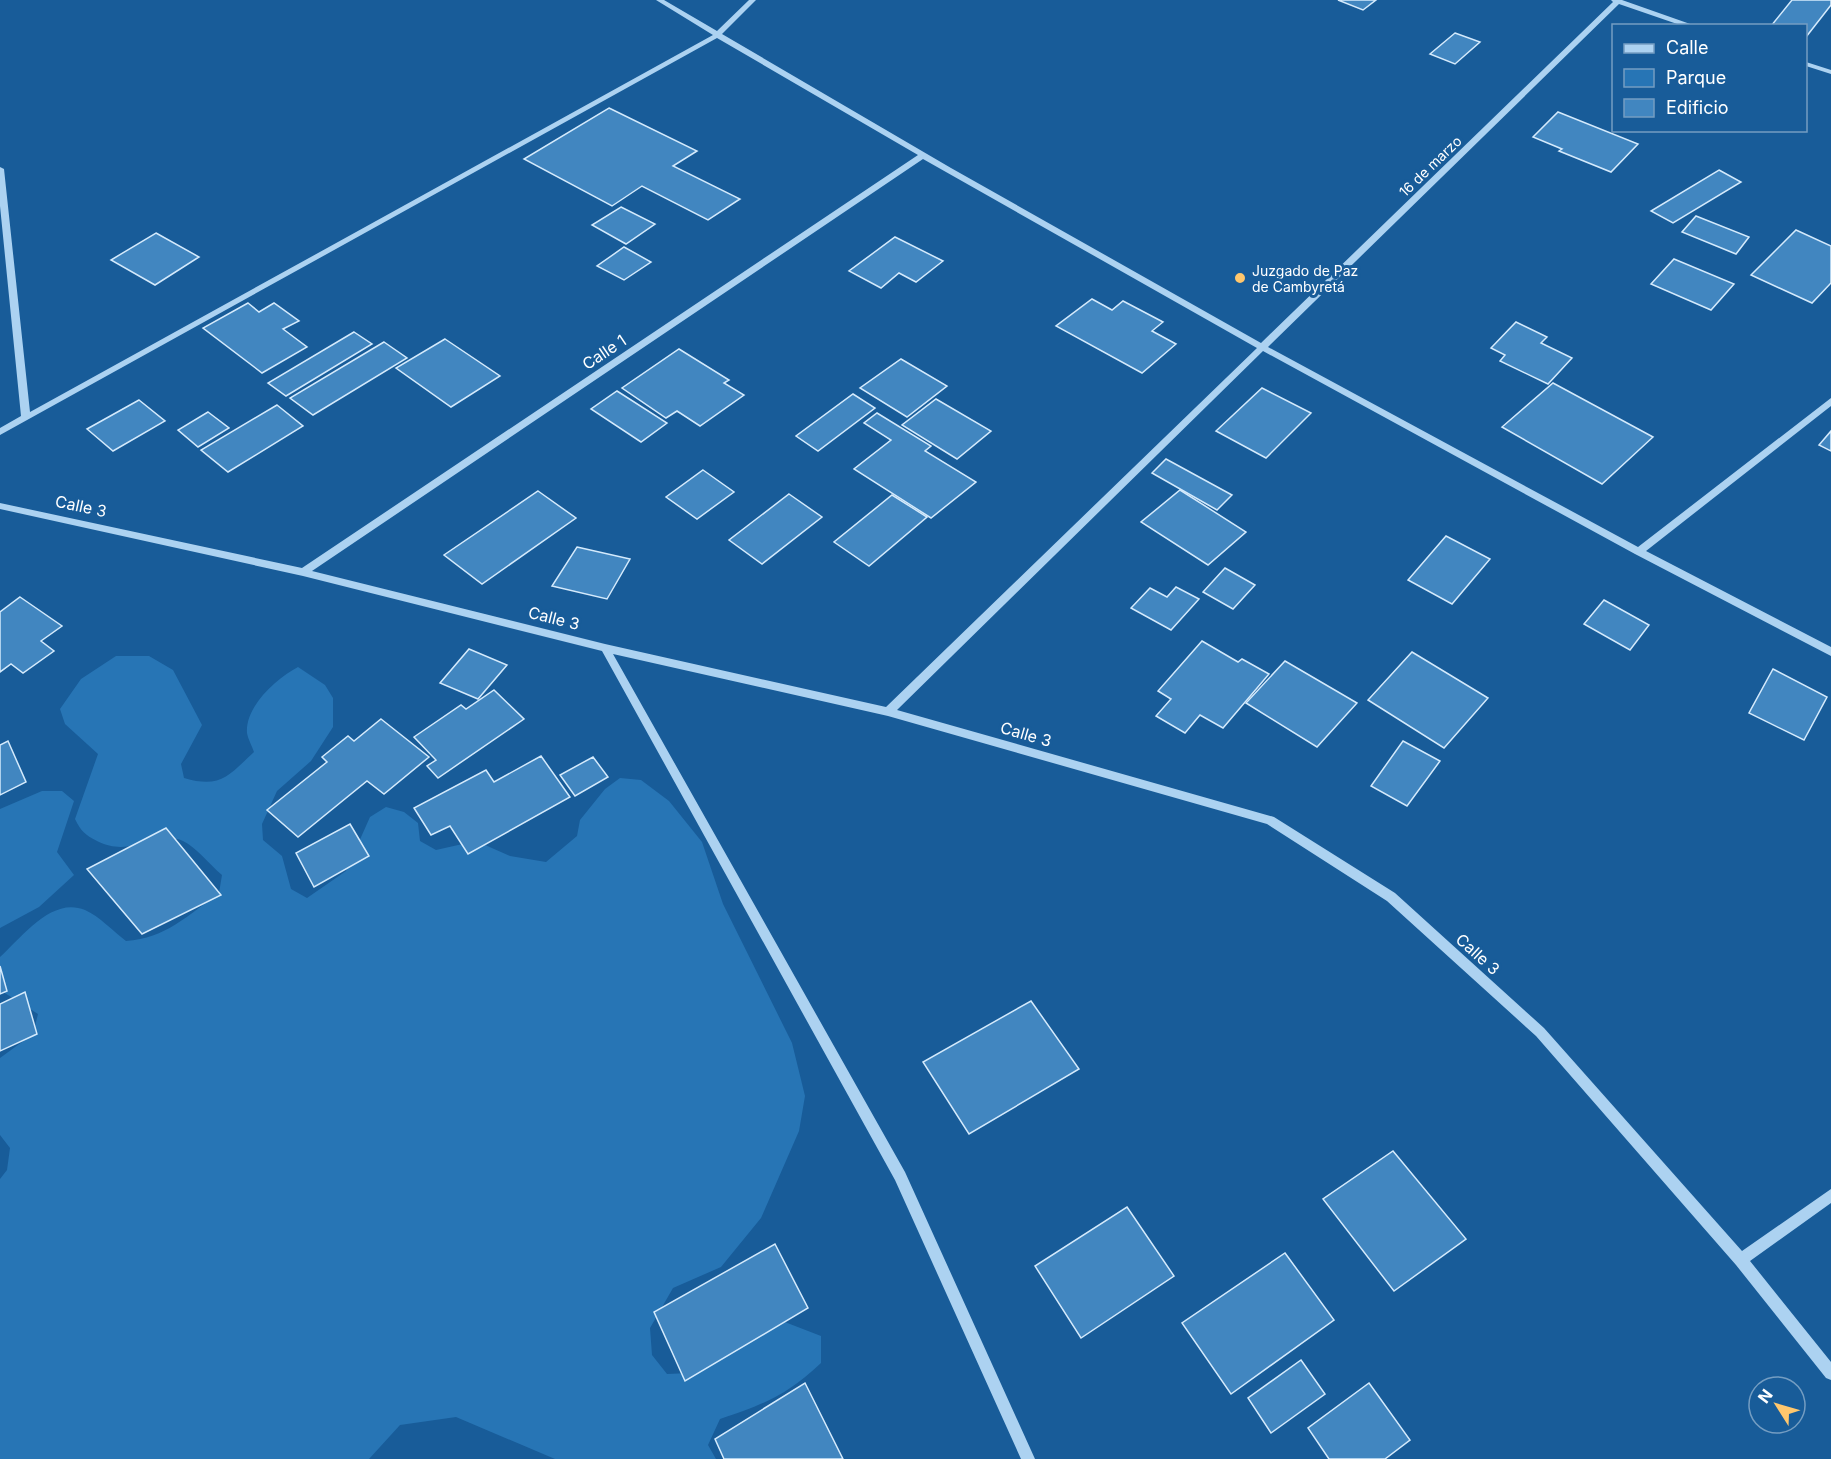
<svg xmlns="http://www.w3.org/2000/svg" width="1831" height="1459" font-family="Inter,sans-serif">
  <rect width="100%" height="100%" fill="#185c99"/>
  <g fill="#2775b5">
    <path d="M116,656H149L173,670L202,725L181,764L184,778C221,789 229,775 254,752C252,746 248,739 247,733C245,706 277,678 298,667L325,685L333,698V727L311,761L277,791L262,824L263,840L282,856L291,889L307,898L346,871L370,817L386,807L404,812L418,823L420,841L436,850L476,841L510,856L546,862L577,836L580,820L605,789L620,778L641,780L669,801L702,842L723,904L792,1043L805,1096L799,1131L761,1218L721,1267L673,1288L650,1328L652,1355L667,1374L691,1373L777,1319L821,1336V1363C786,1396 764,1404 720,1419L708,1445L716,1459H555L456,1417L400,1425L369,1459H0V1179L7,1170L10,1148L0,1135V1058L33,1034L38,1014L0,990V957C22,937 52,896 85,910C99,916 114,932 126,941C166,938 187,916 219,893L222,875C210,865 196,847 183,841C156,829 132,859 97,841C85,835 81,831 75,819L98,754L65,724L60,709L81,679Z"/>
    <path d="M42,791H62L74,801L57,852L74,875L39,907L0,928V809Z"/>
  </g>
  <g fill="#4186c0" stroke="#d4eafc" stroke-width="1.5">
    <path d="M1338,0H1376L1363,10Z"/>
    <path d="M1792,0H1831V5L1806,37V26H1771Z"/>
    <path d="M1455,33L1480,42L1455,64L1430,54Z"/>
    <path d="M609,108L697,151L673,166L740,199L708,220L642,186L612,206L524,159Z"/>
    <path d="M1558,112L1638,144L1611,172L1559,151L1562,149L1533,137Z"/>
    <path d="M1719,170L1741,182L1673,223L1651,211Z"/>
    <path d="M621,207L655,224L626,244L592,225Z"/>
    <path d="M1696,216L1749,237L1736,254L1682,232Z"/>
    <path d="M1796,230L1831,246V283L1812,303L1751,275Z"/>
    <path d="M156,233L199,257L155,285L111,260Z"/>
    <path d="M895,237L943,261L916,282L899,273L881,288L849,271Z"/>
    <path d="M624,247L651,262L624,280L597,266Z"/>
    <path d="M1674,259L1734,284L1711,310L1651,284Z"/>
    <path d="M1092,299L1112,310L1123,301L1163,322L1152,331L1176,344L1142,373L1056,326Z"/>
    <path d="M248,303L259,312L274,303L299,321L283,329L307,347L262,373L203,328Z"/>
    <path d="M1516,322L1547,337L1541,343L1572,358L1548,384L1500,361L1505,355L1491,348Z"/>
    <path d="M354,332L372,344L286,396L268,383Z"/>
    <path d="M445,339L500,376L451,407L396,368Z"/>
    <path d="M384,342L407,358L313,415L290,398Z"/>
    <path d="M679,349L729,380L724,383L744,395L700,426L677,411L666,418L622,388Z"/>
    <path d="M901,359L947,386L907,417L860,388Z"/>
    <path d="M1553,383L1653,437L1602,484L1502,427Z"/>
    <path d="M1262,388L1311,413L1266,458L1216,431Z"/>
    <path d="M617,391L667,423L641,442L591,409Z"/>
    <path d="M853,394L875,408L818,451L796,436Z"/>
    <path d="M936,399L991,431L957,459L902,425Z"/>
    <path d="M139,400L165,421L113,451L87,429Z"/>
    <path d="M277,405L303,426L228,472L201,450Z"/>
    <path d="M208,412L229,428L198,447L178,430Z"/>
    <path d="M877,413L931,446L925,451L976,482L931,518L854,469L891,440L864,423Z"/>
    <path d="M1831,431V451L1819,445Z"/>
    <path d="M1166,459L1232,495L1217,510L1152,473Z"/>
    <path d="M703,470L734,492L697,519L666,497Z"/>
    <path d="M1180,490L1246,532L1208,565L1141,522Z"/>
    <path d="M538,491L576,518L482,584L444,555Z"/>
    <path d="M789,494L822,517L762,564L729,540Z"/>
    <path d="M892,495L927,517L869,566L834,542Z"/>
    <path d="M1446,536L1490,559L1452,604L1408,580Z"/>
    <path d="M577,547L630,559L607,599L552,586Z"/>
    <path d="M1225,568L1255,585L1233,609L1203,592Z"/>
    <path d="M1176,587L1199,599L1171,630L1131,608L1150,588L1167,597Z"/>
    <path d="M20,597L62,626L41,641L54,651L23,673L11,664L0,672V612Z"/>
    <path d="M1604,600L1649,625L1630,650L1584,624Z"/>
    <path d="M1202,641L1238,662L1242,659L1269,674L1223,728L1200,715L1185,733L1156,716L1171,699L1158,691Z"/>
    <path d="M469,649L507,665L478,699L440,683Z"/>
    <path d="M1412,652L1488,698L1444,748L1368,700Z"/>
    <path d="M1285,661L1357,703L1317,747L1246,703Z"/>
    <path d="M1773,669L1827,697L1804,740L1749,713Z"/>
    <path d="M494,690L524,719L438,778L427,766L436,760L414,737L461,705L466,709Z"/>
    <path d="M381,719L429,757L384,794L367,781L298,837L267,810L327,762L322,757L348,736L354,741Z"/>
    <path d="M8,741L26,782L0,795V745Z"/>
    <path d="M1403,741L1440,761L1407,806L1371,786Z"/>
    <path d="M541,756L570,797L468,854L450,826L431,835L414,808L486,770L494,782Z"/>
    <path d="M593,757L608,777L575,796L560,775Z"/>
    <path d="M350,824L369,856L314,887L296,853Z"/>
    <path d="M166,828L221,895L142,934L87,869Z"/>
    <path d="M0,966L7,991L0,994Z"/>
    <path d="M25,992L37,1034L0,1051V1004Z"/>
    <path d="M1031,1001L1079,1069L969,1134L923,1062Z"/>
    <path d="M1393,1151L1466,1239L1394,1291L1323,1199Z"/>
    <path d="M1127,1207L1174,1276L1081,1338L1035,1266Z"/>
    <path d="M775,1244L808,1308L685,1381L654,1312Z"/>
    <path d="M1285,1253L1334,1320L1231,1394L1182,1323Z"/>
    <path d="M1301,1360L1325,1394L1271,1433L1248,1398Z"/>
    <path d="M805,1383L843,1459H724L715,1439Z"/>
    <path d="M1369,1383L1410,1440L1385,1459H1329L1308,1428Z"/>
  </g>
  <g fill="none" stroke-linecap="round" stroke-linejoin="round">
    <g fill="#acd2f1" fill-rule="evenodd">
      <path d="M656,0H664L717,31L749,0H756L722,34L951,168L1261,343L1613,2L1611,0H1622L1693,25L1683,26L1619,4L1268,347L1638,547L1831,398V406L1646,551L1831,647V656L1635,554L1263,351L897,710L1274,817L1395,893L1544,1028L1742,1251L1831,1189V1203L1750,1261L1831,1362V1380L1826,1378L1736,1265L1536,1036L1387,901L1267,824L888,716L613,654L905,1172L1035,1459H1021L895,1180L602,651L303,576L0,509V503L302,568L918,155L717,38L0,435V428L21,416L0,206V167L4,169L30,412L713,35ZM923,159L1257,348L886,707L605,644L312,571Z"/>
      <path d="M1806,62L1831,70V74L1806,66Z"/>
    </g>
  </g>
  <circle fill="#ffc76d" stroke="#185c99" stroke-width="2" cx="1240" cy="278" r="6"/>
  <g text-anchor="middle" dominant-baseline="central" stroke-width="6" stroke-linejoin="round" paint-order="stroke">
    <g font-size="14" fill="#fff" stroke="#185c99">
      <text transform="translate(1430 166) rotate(-44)">16 de marzo</text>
    </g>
    <g font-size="14" fill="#fff" stroke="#185c99" text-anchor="start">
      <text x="1252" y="270">Juzgado de Paz<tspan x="1252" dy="16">de Cambyretá</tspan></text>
    </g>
    <g font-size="16" fill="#fff" stroke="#185c99">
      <text transform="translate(604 352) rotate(-34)">Calle 1</text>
      <text transform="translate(81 506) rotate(12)">Calle 3</text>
      <text transform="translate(554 618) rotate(14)">Calle 3</text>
      <text transform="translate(1026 734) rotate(16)">Calle 3</text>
      <text transform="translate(1478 954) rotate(42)">Calle 3</text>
    </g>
  </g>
  <rect x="1612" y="24" width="195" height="108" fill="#185c99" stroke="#749dc2" stroke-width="1.5"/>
  <rect x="1624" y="44" width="30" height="9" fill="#acd2f1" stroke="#749dc2" stroke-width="1.5"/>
  <text x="1666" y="54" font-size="18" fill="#ffffff">Calle</text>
  <rect x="1624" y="69" width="30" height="18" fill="#2775b5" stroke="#749dc2" stroke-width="1.5"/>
  <text x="1666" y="84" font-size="18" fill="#ffffff">Parque</text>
  <rect x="1624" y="99" width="30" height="18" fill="#4186c0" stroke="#749dc2" stroke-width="1.5"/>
  <text x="1666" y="114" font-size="18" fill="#ffffff">Edificio</text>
  <g transform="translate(1777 1405) rotate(307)"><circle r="28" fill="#185c99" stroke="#749dc2" stroke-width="1.5"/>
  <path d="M0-4.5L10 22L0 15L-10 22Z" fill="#ffc76d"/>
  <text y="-9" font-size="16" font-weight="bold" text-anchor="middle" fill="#ffffff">N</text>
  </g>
</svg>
